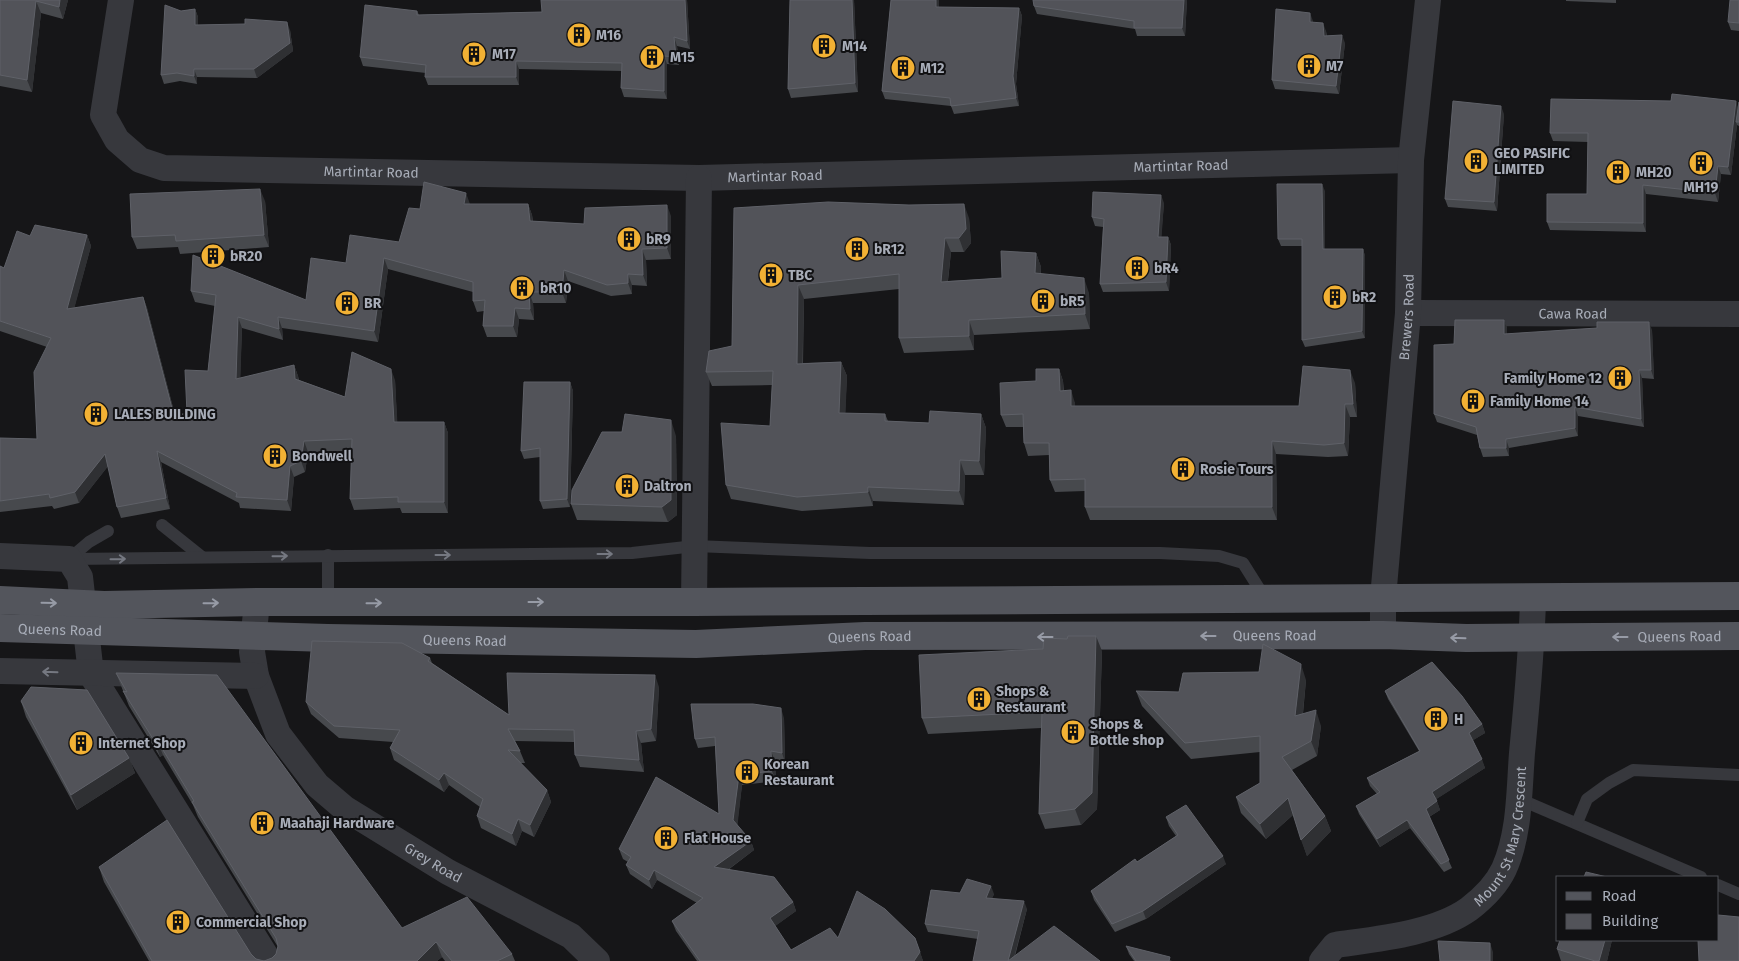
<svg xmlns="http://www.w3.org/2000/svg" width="1739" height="961" font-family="'Fira Sans',sans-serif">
  <rect width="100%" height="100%" fill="#161618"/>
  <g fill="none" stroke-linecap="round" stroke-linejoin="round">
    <g stroke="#37383d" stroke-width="12">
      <path d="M162,525L202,557"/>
      <path d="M328,555V603"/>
      <path d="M69,559L632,553L695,546L870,553H1160L1219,556L1243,563L1265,598"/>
      <path d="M69,559L89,542L108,531"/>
      <path d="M1519,799L1701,877"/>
      <path d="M1577,823L1587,799L1609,783L1633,770L1739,775"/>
      <path d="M1718,885L1739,894"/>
    </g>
    <g stroke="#37383d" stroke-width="26">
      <path id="s1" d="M121,0L103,115L117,140L140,160L164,168L699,178L1411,160"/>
      <path id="s2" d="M1408,313L1739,314"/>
      <path d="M0,556L69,559L80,577L91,674L269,961"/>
      <path id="s3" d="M257,602L252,652L256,676L278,734L317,785L344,808L448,872L571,936L597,961"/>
      <path d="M694,602L699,178"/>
      <path id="s4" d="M1383,635V598L1408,313L1411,160L1428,0"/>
      <path d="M0,671L256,676"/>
      <path id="s5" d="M1322,961L1335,945C1376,939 1434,934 1469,909C1482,899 1497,884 1504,869C1520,833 1519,792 1522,753C1527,701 1532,650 1533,598"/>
    </g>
    <g stroke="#53555c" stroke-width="28">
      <path d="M0,600L104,605L257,602H694L1739,596"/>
      <path id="s6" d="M0,628L328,638L696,644L865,636L1383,635L1466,638L1739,636"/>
    </g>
  </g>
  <g fill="#47494d">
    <path d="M0,0H68L63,19L41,13L32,92L0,86Z"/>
    <path d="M687,0L690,49L677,46L679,65L667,64V99L624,97L621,88L622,71L519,69V85H428L425,77L426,73L363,66L360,57L417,11L419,15L542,12Z"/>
    <path d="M790,0H854L858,92L791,98L788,89Z"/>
    <path d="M891,0H939V7L1019,8L1022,16L1016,84L1019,106L954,114L951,106L885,99L882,91Z"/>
    <path d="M1187,0L1185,36H1137L1135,29L1037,14L1034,6Z"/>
    <path d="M1566,0H1616V3L1566,1Z"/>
    <path d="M1739,0V31L1731,30L1728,22Z"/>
    <path d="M195,9L198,17V25L290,30L293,51L257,78L197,77V84L180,81L164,84L161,75L181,11Z"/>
    <path d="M1313,21V22L1326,31L1327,36L1345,43L1339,94L1275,89L1272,80Z"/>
    <path d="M1739,102V126L1737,125L1731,175L1721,174L1718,202L1646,194V232L1550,230L1547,222L1587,194L1588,142L1553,141L1550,133L1738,108Z"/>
    <path d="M1504,114L1497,211L1448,207L1445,199Z"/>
    <path d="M1325,191V249H1363L1365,256V338L1305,347L1302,340V246H1281L1278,239Z"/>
    <path d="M265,201L269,247L180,254L178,247L137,249L132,237Z"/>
    <path d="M1164,203L1161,237H1168L1171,245L1169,291L1103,292L1100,284L1103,227L1095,226L1092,217Z"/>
    <path d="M470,204H528L532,215L533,221L584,224L671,216V259L646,260L647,286L632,285V294L611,296L568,281L566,303H533L534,320L519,319L517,337H487L483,326L484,311L477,312L473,301V292L388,269L378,342L282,328L283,340L242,328L240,378L294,365L298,376L299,380L345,397L395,380L397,422H444L448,433V513H402L400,508L354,510L350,499L352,451L308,452L305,472L294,477L291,511L240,508L239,503L161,462L170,509L121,518L117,507L108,466L79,503L54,509L52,506L0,512V438L37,439L47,347L0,331V266L4,268L30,236L87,235L91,246L74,308L143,297L147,308L175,415L187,413L208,371L215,306L195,302L191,291L306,300L346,263L399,242L420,209Z"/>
    <path d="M909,205L969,218L971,243L964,252H951L948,281L1002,278L1036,253L1041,267V274L1089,293L1090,329L974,335V350L904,353L899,338V289L804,299L803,363L841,362L847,376L845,413L885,414L888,421L929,423L981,414L986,428L984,475H965L964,505L873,501V506L802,511L731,499L726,485L770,426L772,385L712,386L706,372L732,346L734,208Z"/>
    <path d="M1504,320L1507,328V334L1652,330L1654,379L1642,378L1644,427L1578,416V436L1509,448V456L1483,457L1480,448L1477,435L1437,422L1434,414L1454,344Z"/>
    <path d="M1059,369L1063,381L1064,391L1075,403V406H1299L1355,383L1357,417H1350L1348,456L1328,457L1276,454L1277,520H1090L1085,507V491L1055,492L1050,480L1049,455L1028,456L1024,443L1023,427H1006L1001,415L1036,381Z"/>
    <path d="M570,382L573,391L570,507L543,509L540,501V457L524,459L521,451Z"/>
    <path d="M676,436L677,515L668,522L577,520L571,504Z"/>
    <path d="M1102,651L1097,809L1081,825L1045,829L1039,814L1041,728L928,734L922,718Z"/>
    <path d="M430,658L432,663L509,715L659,687L656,741L641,743L644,772L580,767L575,755L574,742L515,741L520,751L525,763H520L547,790L551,802L534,837L522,831L516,846L481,828L477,816L480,807L449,785L444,792L394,760L390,748L393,742L339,738L311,714L306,702Z"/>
    <path d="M116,673L402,928L512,954L515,961H445L442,957L437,961H149L104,882L99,867L251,954L256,959L264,961L272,958L276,954L278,947L198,817L193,805L163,755L160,757L129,706Z"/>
    <path d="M1306,680L1303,714L1321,726L1317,756L1292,770L1325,816L1331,831L1307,856L1293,815L1266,839L1241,813L1236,797L1260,783V752L1191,759L1142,706L1136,691L1179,692Z"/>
    <path d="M1385,691L1482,724L1485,733L1473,740L1485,768L1436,799L1440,810L1429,817L1452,868L1444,872L1410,828L1380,847L1359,814L1356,806L1377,794L1370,786L1367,778L1419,751L1388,699Z"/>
    <path d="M21,701L129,758L135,773L77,810L26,717Z"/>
    <path d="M784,718L785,762L775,761L776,781L742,785L737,825L751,841L754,850L728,870L793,902L796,911L775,926L791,950L838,938H915L923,961H697L676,931L672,921L697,903L657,880L652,889L630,874L626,865L628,862L623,859L619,849L719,814L715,746L698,748L695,739Z"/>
    <path d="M1166,817L1226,864L1146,919L1115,932L1094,900L1091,891L1137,862L1176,836L1169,826Z"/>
    <path d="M960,893L994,894L992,898L1027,909L1015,956L1100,961H973L978,939L928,932L925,924Z"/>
    <path d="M1612,940L1607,961H1561L1557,949Z"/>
    <path d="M1126,946L1172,961H1134L1129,954Z"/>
  </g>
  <g fill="#2f3033">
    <path d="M60,0H68L63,19L59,7Z"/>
    <path d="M685,0H687L690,49L687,41Z"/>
    <path d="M852,0H854L858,92L855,83Z"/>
    <path d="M936,0H939V16L936,7Z"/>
    <path d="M1184,0H1187L1185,36L1182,28Z"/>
    <path d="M36,1L41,13L32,92L27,80Z"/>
    <path d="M1019,8L1022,16L1016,84L1019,106L1016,98L1013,76Z"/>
    <path d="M195,9L198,17V34L195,25Z"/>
    <path d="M1310,13L1313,21V31L1310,22Z"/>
    <path d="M287,22L290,30L293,51L257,78L254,69Z"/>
    <path d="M1323,23L1326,31L1327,44L1324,36Z"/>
    <path d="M1342,35L1345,43L1339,94L1336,86Z"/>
    <path d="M674,37L677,46L679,65L676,57Z"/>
    <path d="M664,56L667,64V99L664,91Z"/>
    <path d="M516,61L519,69V85L516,77Z"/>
    <path d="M194,69L197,77V84L194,76Z"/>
    <path d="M1736,101L1739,110L1736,122L1737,125L1731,175L1728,167Z"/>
    <path d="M1501,106L1504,114L1497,211L1494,202Z"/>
    <path d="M1718,166L1721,174L1718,202L1715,193Z"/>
    <path d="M1322,184L1325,191V256L1323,249Z"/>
    <path d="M1643,185L1646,194V232L1643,223Z"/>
    <path d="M260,189L265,201L269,247L264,235Z"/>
    <path d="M466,193L470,204H464Z"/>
    <path d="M1161,195L1164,203L1161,245L1158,237Z"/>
    <path d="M528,204L532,215L534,232L530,221Z"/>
    <path d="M964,204L969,218L971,243L964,252L959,238Z"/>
    <path d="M667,205L671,216V259L667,248Z"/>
    <path d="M87,235L91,246L71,321L67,309Z"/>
    <path d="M1168,237L1171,245L1169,291L1166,282Z"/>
    <path d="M945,238L951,252L946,296L941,282Z"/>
    <path d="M642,249L646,260L647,286L643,275Z"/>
    <path d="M1363,249L1365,256V338L1362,331Z"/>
    <path d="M1036,253L1041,267L1040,287L1035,273Z"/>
    <path d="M384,258L388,269L378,342L374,331Z"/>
    <path d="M564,270L568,281L566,303L562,292Z"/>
    <path d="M628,274L632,285V294L628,283Z"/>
    <path d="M1084,278L1089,293L1090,329L1085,314Z"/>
    <path d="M798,285L804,299L802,378L797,364Z"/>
    <path d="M529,292L533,303L534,320L530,309Z"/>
    <path d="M143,297L147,308L178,427L174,416Z"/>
    <path d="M515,308L519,319L517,337L513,326Z"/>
    <path d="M238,317L242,328L240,390L236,379Z"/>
    <path d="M278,317L282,328L283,340L279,329Z"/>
    <path d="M969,320L974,335V350L969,336Z"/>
    <path d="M1504,320L1507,328V342L1504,334Z"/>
    <path d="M1649,322L1652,330L1654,379L1651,370Z"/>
    <path d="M841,362L847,376L845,427L839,413Z"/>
    <path d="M294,365L298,376L299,390L295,379Z"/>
    <path d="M391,369L395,380L398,433L394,422Z"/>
    <path d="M1059,369L1063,381L1064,403L1060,391Z"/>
    <path d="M1350,370L1355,383L1357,417L1353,404Z"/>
    <path d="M1639,370L1642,378L1644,427L1641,419Z"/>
    <path d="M570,382L573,391L570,507L567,499Z"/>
    <path d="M1071,390L1075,403L1076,419L1071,406Z"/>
    <path d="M1345,404L1350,417L1348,456L1344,443Z"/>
    <path d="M1575,407L1578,416V436L1575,428Z"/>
    <path d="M981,414L986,428L984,475L979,461Z"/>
    <path d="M671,420L676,436L677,515L668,522L662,507Z"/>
    <path d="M444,422L448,433V513L444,502Z"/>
    <path d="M1506,439L1509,448V456L1506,448Z"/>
    <path d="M304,441L308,452L305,472L301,461Z"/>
    <path d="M1272,441L1276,454L1277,520L1272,507Z"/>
    <path d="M157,451L161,462L170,509L166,498Z"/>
    <path d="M105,454L109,465L79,503L75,492Z"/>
    <path d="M960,460L965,475L964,505L959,491Z"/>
    <path d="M290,466L294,477L291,511L287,500Z"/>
    <path d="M868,487L873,501V506L868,492Z"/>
    <path d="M1096,636L1102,651L1097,809L1081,825L1075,809Z"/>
    <path d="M1301,664L1306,680L1301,731L1295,716Z"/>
    <path d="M655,675L659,687L656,741L651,729Z"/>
    <path d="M781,708L784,718L785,762L782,753Z"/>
    <path d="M1316,710L1321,726L1317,756L1311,741Z"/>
    <path d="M1482,724L1485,733L1472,741L1469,733Z"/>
    <path d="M636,731L641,743L644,772L639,760Z"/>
    <path d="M157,740L163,755L160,757L155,742Z"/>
    <path d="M771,751L775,761L776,781L772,771Z"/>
    <path d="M129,758L135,773L77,810L71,795Z"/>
    <path d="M1482,759L1485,768L1435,800L1432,792Z"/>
    <path d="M444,773L449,785L444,792L439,780Z"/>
    <path d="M739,775L742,785L737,830L733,820Z"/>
    <path d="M547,790L551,802L534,837L530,825Z"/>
    <path d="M1288,798L1294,814L1266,839L1260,824Z"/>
    <path d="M1437,801L1440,810L1429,817L1426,809Z"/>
    <path d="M1325,816L1331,831L1307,856L1301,840Z"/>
    <path d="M518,819L522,831L516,846L512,834Z"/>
    <path d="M1407,820L1410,828L1380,847L1377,839Z"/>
    <path d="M751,841L754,850L718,877L714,867Z"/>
    <path d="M1223,856L1226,864L1146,919L1143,911Z"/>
    <path d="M654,870L657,880L652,889L649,880Z"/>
    <path d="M991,886L994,894L989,906L986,898Z"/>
    <path d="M1024,901L1027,909L1013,961H1008Z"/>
    <path d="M793,902L796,911L774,927L770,918Z"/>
    <path d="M1605,940H1612L1607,961H1599Z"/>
    <path d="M436,942L442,957L437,961H417Z"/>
    <path d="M1490,943L1493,952V961H1490Z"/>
    <path d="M920,952L923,961H914Z"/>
  </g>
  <g fill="#525359" stroke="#5f6168">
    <path d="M0,0H60L59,7L36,1L27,80L0,75Z"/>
    <path d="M541,0H685L687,41L674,37L676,57L664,56V91L621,88L622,63L516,61V77H425L426,65L360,57L365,5L417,11V15L542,12Z"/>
    <path d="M790,0H852L855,83L788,89Z"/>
    <path d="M891,0H936V7L1019,8L1013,76L1016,98L951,106L950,98L882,91Z"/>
    <path d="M1033,0H1184L1182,28H1134V21L1034,6Z"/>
    <path d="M1730,0H1739V23L1728,22Z"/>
    <path d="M165,5L181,11L195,9V25L245,24V19L287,22L290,43L254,69H194V76L177,73L161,75Z"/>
    <path d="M1276,9L1310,13V22L1323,23L1324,36L1342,35L1336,86L1272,80Z"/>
    <path d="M1672,94L1736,101L1728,167L1718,166L1715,193L1643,185V223L1547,222V194H1587L1588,133H1550L1551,99L1671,101Z"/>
    <path d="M1453,101L1501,106L1494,202L1445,199Z"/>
    <path d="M1739,102V122H1736Z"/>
    <path d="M424,182L466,193L464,204H528L530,221L584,224L585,208L667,205V248L642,249L643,275L628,274V283L607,285L564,270L562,292H529L530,309L515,308L513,326H483L485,300L473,301V282L384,258L374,331L278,317L279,329L238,317L236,379L294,365L295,379L345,397L352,352L391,369L394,422H444V502H398V497L350,499L352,439L304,441L301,461L290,466L287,500L236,497L237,493L157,451L166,498L117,507L105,454L75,492L50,498L49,494L0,501V438L37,439L34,372L51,338L0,321V266L4,268L17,231L30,236L35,225L87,235L67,309L143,297L174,416L187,413L185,370L208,371L216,295L191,291L193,255L306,300L311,258L346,263L350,235L399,242L409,208L420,209Z"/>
    <path d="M1277,184H1322L1323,249H1363L1362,331L1302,340V239H1278Z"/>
    <path d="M260,189L264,235L176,241L175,235L132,237L130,194Z"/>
    <path d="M1093,192L1161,195L1158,237H1168L1166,282L1100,284L1104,219L1092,217Z"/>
    <path d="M828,202L909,205L964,204L966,229L959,238H945L941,282L1002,278L1001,251L1036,253L1035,273L1084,278L1085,314L969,320V336L899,338V274L798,285L797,364L841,362L839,413L885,414V421L929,423L930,411L981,414L979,461L960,460L959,491L868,487V492L797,497L726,485L721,423L770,426L773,371L706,372L709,351L732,346L734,208Z"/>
    <path d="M1455,320H1504V334L1597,328V322H1649L1651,370H1639L1641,419L1575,407V428L1506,439V448H1480L1476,427L1434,414V345L1454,344Z"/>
    <path d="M1303,366L1350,370L1353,404H1345L1344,443L1324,445L1272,441V507H1085V479L1050,480L1049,443H1024L1023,414L1001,415L1000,383L1036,381V369H1059L1060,391L1071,390V406H1299Z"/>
    <path d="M524,382H570L567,499L540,501V448L521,451Z"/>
    <path d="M625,414L671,420V500L662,507L571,504L572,490L602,432H622Z"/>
    <path d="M1068,636H1096L1092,793L1075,809L1039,814L1042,712L922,718L919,655L1043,649L1044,638L1067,639Z"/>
    <path d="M312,641L402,643L430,658L428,661L509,715L507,673L655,675L651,729L636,731L639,760L575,755L574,730L508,729L520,751L508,750L547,790L530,825L518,819L512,834L477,816L483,799L444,773L439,780L390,748L400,730L334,726L306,702Z"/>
    <path d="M1263,644L1301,664L1295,716L1316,710L1311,741L1282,757L1325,816L1301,840L1288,798L1260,824L1236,797L1260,783V736L1185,743L1136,691L1179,692L1183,673L1259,672Z"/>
    <path d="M1432,662L1462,696L1482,724L1469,733L1482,759L1432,792L1437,801L1426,809L1449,860L1441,864L1407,820L1377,839L1356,806L1380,792L1367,778L1420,751L1385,691Z"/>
    <path d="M116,673L217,675L402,928L467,897L512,954L497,961H452L436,942L417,961H152L99,867L167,820L251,954L256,959L264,961L272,958L276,954L278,946L276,938L192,802L194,801L157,740L155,742L123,691L127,692Z"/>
    <path d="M31,687L87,690L129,758L71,795L21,701Z"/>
    <path d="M691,704H753L781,708L782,753L771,751L772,771L739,775L733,820L751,841L714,867L774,877L793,902L770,918L791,950L830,928L838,938L857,891L885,909L915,938L920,952L914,961H700L672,921L703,898L654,870L649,880L626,865L631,857L619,849L656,777L719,814L715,737L695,739Z"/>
    <path d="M1186,805L1223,856L1143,911L1112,924L1091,891L1135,859L1137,862L1178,835L1166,817Z"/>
    <path d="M1586,872L1607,877H1584Z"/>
    <path d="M967,879L991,886L986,898L1024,901L1008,961H973L979,931L925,924L931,890L960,893Z"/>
    <path d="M1718,915L1739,917V961H1699L1698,940H1718Z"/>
    <path d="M1054,926L1100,961H1008Z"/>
    <path d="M1560,940H1605L1599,961H1595L1557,949Z"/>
    <path d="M1438,941L1490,943V961H1440Z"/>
    <path d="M1126,946L1170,957L1169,961H1136Z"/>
  </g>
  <defs><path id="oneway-shaft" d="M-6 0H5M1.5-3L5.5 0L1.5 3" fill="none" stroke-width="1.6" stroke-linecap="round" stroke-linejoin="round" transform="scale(1.25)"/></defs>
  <g stroke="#757881">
    <use href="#oneway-shaft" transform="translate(605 554)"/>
    <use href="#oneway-shaft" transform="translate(443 555)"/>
    <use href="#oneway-shaft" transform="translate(280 556) rotate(-1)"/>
    <use href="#oneway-shaft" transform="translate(118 559) rotate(-1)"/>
    <use href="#oneway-shaft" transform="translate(50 672) rotate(-178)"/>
  </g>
  <g stroke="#979ba6">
    <use href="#oneway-shaft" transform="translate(536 602)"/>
    <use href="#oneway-shaft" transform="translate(49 603) rotate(1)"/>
    <use href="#oneway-shaft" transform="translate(211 603) rotate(-1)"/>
    <use href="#oneway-shaft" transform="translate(374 603) rotate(-1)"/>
    <use href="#oneway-shaft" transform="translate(1208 636) rotate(180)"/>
    <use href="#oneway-shaft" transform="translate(1045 637) rotate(180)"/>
    <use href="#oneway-shaft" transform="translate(1620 637) rotate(180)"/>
    <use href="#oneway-shaft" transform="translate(1458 638) rotate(-178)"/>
  </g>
  <defs>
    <symbol id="building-disc" viewBox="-11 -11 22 22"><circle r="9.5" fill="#f2b134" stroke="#111113"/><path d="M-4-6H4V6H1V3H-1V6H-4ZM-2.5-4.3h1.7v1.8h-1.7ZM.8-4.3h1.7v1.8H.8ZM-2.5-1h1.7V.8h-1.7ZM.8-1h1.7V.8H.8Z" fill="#111"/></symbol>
  </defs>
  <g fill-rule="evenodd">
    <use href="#building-disc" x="565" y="21" width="28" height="28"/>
    <use href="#building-disc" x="810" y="32" width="28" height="28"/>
    <use href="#building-disc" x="460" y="40" width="28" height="28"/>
    <use href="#building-disc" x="638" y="43" width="28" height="28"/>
    <use href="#building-disc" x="1295" y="52" width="28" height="28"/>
    <use href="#building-disc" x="889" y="54" width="28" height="28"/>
    <use href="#building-disc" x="1462" y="147" width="28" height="28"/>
    <use href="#building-disc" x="1687" y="149" width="28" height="28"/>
    <use href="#building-disc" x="1604" y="158" width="28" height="28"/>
    <use href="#building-disc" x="615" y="225" width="28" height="28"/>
    <use href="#building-disc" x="843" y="235" width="28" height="28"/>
    <use href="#building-disc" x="199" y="242" width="28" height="28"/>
    <use href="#building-disc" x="1123" y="254" width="28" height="28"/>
    <use href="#building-disc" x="757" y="261" width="28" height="28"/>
    <use href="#building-disc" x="508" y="274" width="28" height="28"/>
    <use href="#building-disc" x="1321" y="283" width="28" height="28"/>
    <use href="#building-disc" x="1029" y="287" width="28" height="28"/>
    <use href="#building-disc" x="333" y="289" width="28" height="28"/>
    <use href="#building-disc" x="1606" y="364" width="28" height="28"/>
    <use href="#building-disc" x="1459" y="387" width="28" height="28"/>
    <use href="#building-disc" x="82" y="400" width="28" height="28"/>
    <use href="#building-disc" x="261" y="442" width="28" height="28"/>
    <use href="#building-disc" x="1169" y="455" width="28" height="28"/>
    <use href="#building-disc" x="613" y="472" width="28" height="28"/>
    <use href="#building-disc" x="965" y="685" width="28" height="28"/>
    <use href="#building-disc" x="1422" y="705" width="28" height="28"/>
    <use href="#building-disc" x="1059" y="718" width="28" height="28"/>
    <use href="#building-disc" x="67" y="729" width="28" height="28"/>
    <use href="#building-disc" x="733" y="758" width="28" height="28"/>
    <use href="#building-disc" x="248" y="809" width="28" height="28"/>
    <use href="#building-disc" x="652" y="824" width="28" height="28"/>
    <use href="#building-disc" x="164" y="908" width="28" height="28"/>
  </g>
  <g text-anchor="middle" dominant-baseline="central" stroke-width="4" stroke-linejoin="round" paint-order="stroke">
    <g font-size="14" font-weight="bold" fill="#a8adb8" stroke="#111113" text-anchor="start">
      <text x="596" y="35">M16</text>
      <text x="842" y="46">M14</text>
      <text x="492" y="54">M17</text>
      <text x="670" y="57">M15</text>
      <text x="1326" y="66">M7</text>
      <text x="920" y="68">M12</text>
      <text x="1494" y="153">GEO PASIFIC<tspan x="1494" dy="16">LIMITED</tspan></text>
      <text x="1636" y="172">MH20</text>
      <text x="1701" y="187" text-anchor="middle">MH19</text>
      <text x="646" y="239">bR9</text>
      <text x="874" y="249">bR12</text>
      <text x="230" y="256">bR20</text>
      <text x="1154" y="268">bR4</text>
      <text x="788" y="275">TBC</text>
      <text x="540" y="288">bR10</text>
      <text x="1352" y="297">bR2</text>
      <text x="1060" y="301">bR5</text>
      <text x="364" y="303">BR</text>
      <text x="1602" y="378" text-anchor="end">Family Home 12</text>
      <text x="1490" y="401">Family Home 14</text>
      <text x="114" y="414">LALES BUILDING</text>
      <text x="292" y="456">Bondwell</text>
      <text x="1200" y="469">Rosie Tours</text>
      <text x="644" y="486">Daltron</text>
      <text x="996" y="691">Shops &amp;<tspan x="996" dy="16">Restaurant</tspan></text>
      <text x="1454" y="719">H</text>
      <text x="1090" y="724">Shops &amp;<tspan x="1090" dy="16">Bottle shop</tspan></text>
      <text x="98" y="743">Internet Shop</text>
      <text x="764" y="764">Korean<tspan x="764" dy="16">Restaurant</tspan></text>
      <text x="280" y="823">Maahaji Hardware</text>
      <text x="684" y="838">Flat House</text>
      <text x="196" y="922">Commercial Shop</text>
    </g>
    <g font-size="14" fill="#a8adb8" stroke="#111113">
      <text stroke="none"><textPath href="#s1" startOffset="1218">Martintar Road</textPath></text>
      <text stroke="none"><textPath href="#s1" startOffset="408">Martintar Road</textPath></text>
      <text stroke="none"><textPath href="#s1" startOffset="812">Martintar Road</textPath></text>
      <text stroke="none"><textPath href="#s2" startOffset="165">Cawa Road</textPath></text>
      <text stroke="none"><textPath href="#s4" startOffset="319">Brewers Road</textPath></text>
      <text stroke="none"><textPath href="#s6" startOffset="60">Queens Road</textPath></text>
      <text stroke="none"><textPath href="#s6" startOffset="1275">Queens Road</textPath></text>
      <text stroke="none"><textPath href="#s6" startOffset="1680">Queens Road</textPath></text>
      <text stroke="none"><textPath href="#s6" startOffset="870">Queens Road</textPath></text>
      <text stroke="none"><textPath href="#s6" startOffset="465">Queens Road</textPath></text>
      <text stroke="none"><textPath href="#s5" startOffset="244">Mount St Mary Crescent</textPath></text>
      <text stroke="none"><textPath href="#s3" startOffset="341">Grey Road</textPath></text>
    </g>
  </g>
  <rect x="1556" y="876" width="162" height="65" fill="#111113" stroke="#4d4f55"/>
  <rect x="1566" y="892" width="25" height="8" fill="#53555c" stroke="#4d4f55"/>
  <text x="1602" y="901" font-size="15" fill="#a8adb8">Road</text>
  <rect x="1566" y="914" width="25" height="15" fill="#525359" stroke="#4d4f55"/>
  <text x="1602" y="926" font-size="15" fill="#a8adb8">Building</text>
</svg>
